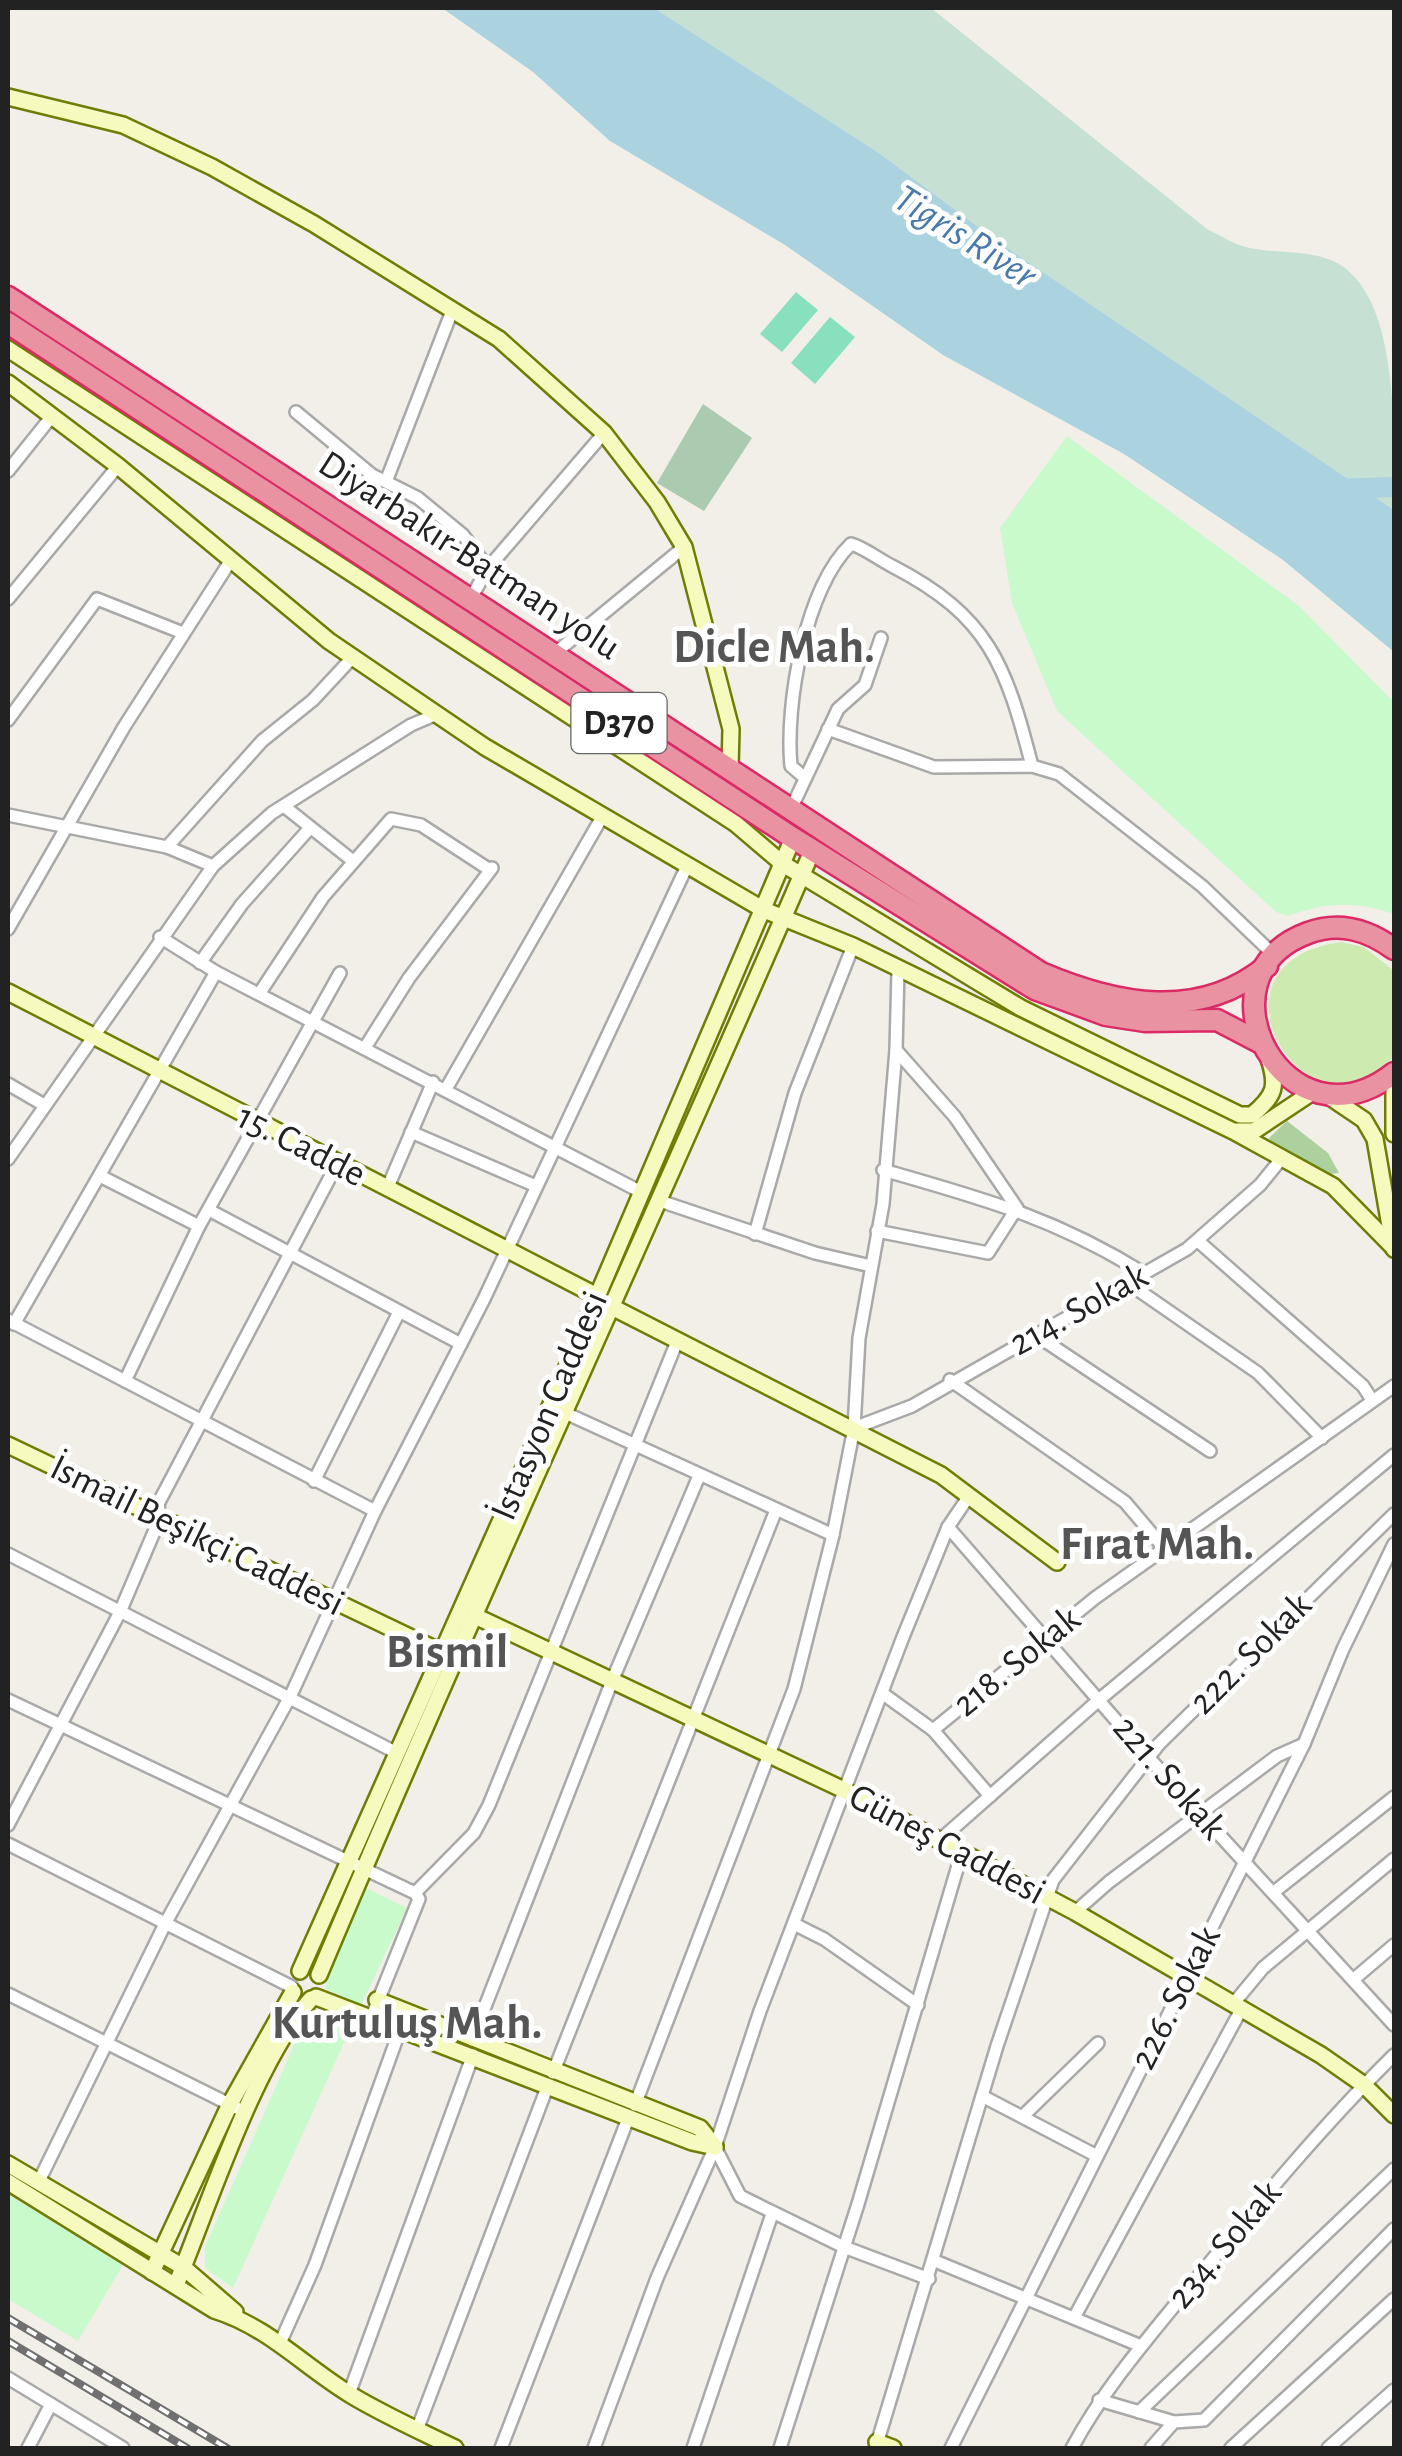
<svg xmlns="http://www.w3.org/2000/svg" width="1402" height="2456" font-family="'Alegreya Sans',sans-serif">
  <rect width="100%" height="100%" fill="#f2efe9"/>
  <path fill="#cdebb0" d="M1341,942L1364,947L1394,971V1055C1313,1158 1188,963 1341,942Z"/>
  <path fill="#add19e" d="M1287,1121L1328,1153L1339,1173L1330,1174L1273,1144L1269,1138Z"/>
  <path fill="#c6e0d4" d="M654,8H931L1207,229C1220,235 1236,246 1250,248C1279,254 1304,249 1333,261C1402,292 1394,442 1394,510L997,241L879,153Z"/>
  <path fill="#aacbaf" d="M703,404L752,438L704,511L657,483Z"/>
  <g fill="#c8facc">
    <path d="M1067,436L1299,606L1394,702V914C1354,901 1328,902 1288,916L1276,912L1057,711L1012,603L1000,528Z"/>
    <path d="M362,1886L407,1908L361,2005L326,1989L327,1972Z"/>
    <path d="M310,2009L352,2025L233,2288L205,2268V2247Z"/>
    <path d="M8,2194L123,2265L78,2341L8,2299Z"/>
  </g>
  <g fill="#88e0be">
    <path d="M796,292L818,310L782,352L760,334Z"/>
    <path d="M830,317L855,337L815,384L791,363Z"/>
  </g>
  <path fill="#aad3df" d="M442,8H654L879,153L997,241L1394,510V652L1283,560L1124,454L943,355L785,245L610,141L533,72Z"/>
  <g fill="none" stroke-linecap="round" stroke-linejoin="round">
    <path stroke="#aad3df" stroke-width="20" d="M1332,489L1394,487"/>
    <defs>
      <g id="street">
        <path d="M296,412L372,475L418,498L463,535L488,568L471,598"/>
        <path d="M8,471L52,416"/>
        <path d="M387,479L452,311"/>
        <path d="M488,568L604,433"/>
        <path d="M8,599L118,466"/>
        <path d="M554,654L684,547"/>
        <path d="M8,720L97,599L183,633"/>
        <path d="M828,729L934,767L1032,766L1059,774L1202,886L1274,955"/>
        <path d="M805,778L791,766C785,705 805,588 851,544C865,548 878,559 892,566C989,616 1006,665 1032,766"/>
        <path d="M285,807L353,861"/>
        <path d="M791,809L838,709L865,685L881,638"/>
        <path d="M8,815L167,847L213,866"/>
        <path d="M167,847L262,741L313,700L352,658"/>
        <path d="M8,929L124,727L231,560"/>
        <path d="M160,937L216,972L643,1193"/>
        <path d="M200,963L242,904L310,828"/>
        <path d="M259,994L323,897L391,819L421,825L490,870"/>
        <path d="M366,1046L409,978L492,868"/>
        <path d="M8,1084L44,1105"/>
        <path d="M446,1089L602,817"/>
        <path d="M411,1132L536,1186"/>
        <path d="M8,1159L213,866L272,813L411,725L437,714"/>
        <path d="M883,1170C984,1199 1055,1218 1145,1274"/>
        <path d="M100,1176L199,1226"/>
        <path d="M387,1189L433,1082"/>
        <path d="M660,1201L815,1253L871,1266"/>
        <path d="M209,1210L461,1344"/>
        <path d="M877,1231L988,1253L1017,1208L955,1117L896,1050"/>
        <path d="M755,1234L795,1093L853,946"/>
        <path d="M1198,1241L1363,1386L1372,1400"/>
        <path d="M1128,1283L1258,1373L1322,1438"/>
        <path d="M8,1320L375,1511"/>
        <path d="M14,1324L216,972"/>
        <path d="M1036,1335L1210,1451"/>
        <path d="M950,1380L1125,1502L1164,1548"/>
        <path d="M125,1381L199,1226L340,973"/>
        <path d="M561,1411L833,1535"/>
        <path d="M854,1428L912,1406L1187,1249L1260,1185L1282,1158"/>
        <path d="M314,1481L399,1312"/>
        <path d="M948,1527L1148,1757L1394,2025"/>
        <path d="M8,1554L395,1752"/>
        <path d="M882,1693L933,1730L990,1796"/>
        <path d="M8,1700L415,1893L419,1899L372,2016"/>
        <path d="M933,1730L1095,1598L1394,1386"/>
        <path d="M8,1825L120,1612L160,1518L158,1504L337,1164"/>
        <path d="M940,1840L1100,1699L1394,1455"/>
        <path d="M8,1844L292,1987"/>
        <path d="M1274,1892L1394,1797"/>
        <path d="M415,1893L474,1833L489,1805L678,1339"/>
        <path d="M1075,1912L1109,1882L1277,1756L1304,1744"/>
        <path d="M796,1925L824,1939L918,2005"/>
        <path d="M1354,1979L1394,1945"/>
        <path d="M8,1994L237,2108"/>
        <path d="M1234,2003L1263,1968L1394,1859"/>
        <path d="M472,2040L612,1681L699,1476"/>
        <path d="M553,2073L776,1510"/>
        <path d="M982,2096L1097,2156"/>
        <path d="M635,2105L794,1689L833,1535L854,1428L859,1338L883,1204L896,1050L898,970"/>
        <path d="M1023,2116L1098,2043"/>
        <path d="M715,2147L740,2196L844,2247L929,2279"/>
        <path d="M38,2183L165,1924L291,1695L375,1511L484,1299L687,866"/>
        <path d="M935,2261L1141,2346"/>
        <path d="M1075,2316L1242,2008"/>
        <path d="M281,2341L315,2265L401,2027"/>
        <path d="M8,2378L123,2448"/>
        <path d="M349,2394L473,2055"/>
        <path d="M1099,2400L1174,2422"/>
        <path d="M1139,2412L1394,2169"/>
        <path d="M417,2430L548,2085"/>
        <path d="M876,2447L997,2046L1053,1880L1159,1744L1394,1514"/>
        <path d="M28,2448L51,2404"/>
        <path d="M501,2448L629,2116"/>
        <path d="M594,2448L657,2278L715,2147L760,2011L903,1637L948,1527L969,1496"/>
        <path d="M693,2448L772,2214"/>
        <path d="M780,2448L858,2204L962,1852"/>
        <path d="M951,2448L1304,1744L1343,1649L1394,1544"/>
        <path d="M1072,2448C1105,2387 1149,2337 1193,2283C1257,2205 1322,2126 1394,2055"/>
        <path d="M1151,2448L1174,2422L1204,2420L1394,2229"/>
        <path d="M1231,2448L1394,2299"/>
        <path d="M1328,2448L1394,2390"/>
      </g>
      <g id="secondary">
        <path d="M8,97L123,125L212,167L314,224L499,339L604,433L657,502L684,547L731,729L730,768"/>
        <path d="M8,349L736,824L783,864L1021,1008L1240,1115H1252C1275,1096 1278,1086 1269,1059"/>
        <path d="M8,383L118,466L329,641L485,747L764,910L853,946L1233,1131L1333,1186L1394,1248"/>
        <path d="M8,992L597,1296"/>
        <path d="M1394,1086V1134"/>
        <path d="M1324,1093L1364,1120L1375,1139L1394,1249"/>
        <path d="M1237,1131H1254L1314,1091"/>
        <path d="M610,1306L941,1475L1057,1562"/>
        <path d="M8,1445L441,1652"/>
        <path d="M475,1616L846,1791L1075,1912L1321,2055L1364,2085L1394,2115"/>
        <path d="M300,1971L517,1484L793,838"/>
        <path d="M319,1975C478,1597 651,1225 813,849"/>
        <path d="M316,1997L692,2142L715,2147"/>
        <path d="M377,2000L700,2128L715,2147"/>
        <path d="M8,2164L183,2267L235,2312"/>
        <path d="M8,2182L214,2310C269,2327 303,2366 351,2395C384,2415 420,2431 455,2448"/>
        <path d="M152,2272L230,2104L293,1992"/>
        <path d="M176,2285C209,2205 255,2060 311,1999"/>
        <path d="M877,2442L893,2448"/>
      </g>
      <g id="highway">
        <path d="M8,297L1041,973C1116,1005 1199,1022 1267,966"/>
        <path d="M8,323L793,838L1035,989L1106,1015L1145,1021L1217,1020L1261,1043"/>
        <path d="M1394,949C1368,930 1340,921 1308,933C1190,976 1287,1157 1394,1073"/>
      </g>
    </defs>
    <use href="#street" stroke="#a9a9a9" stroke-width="16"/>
    <use href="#secondary" stroke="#707d05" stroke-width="20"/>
    <use href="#highway" stroke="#dc2a67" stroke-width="25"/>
    <use href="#street" stroke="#fff" stroke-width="11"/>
    <use href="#secondary" stroke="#f7fabf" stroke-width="15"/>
    <use href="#highway" stroke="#e892a2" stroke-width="20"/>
    <defs>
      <g id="rail">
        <path d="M8,2318L227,2448"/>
        <path d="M8,2341L187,2448"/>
      </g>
    </defs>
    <use href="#rail" stroke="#707070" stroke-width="8"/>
    <use href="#rail" stroke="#fff" stroke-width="4" stroke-dasharray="11" stroke-linecap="butt"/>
  </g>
  <g text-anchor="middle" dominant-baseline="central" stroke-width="10" stroke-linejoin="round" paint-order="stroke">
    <rect fill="#fff" stroke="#646464" stroke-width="2.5" x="571.5" y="693" width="95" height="60" rx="8"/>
    <g font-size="35" font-weight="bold" fill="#222">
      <text x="619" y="723">D370</text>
    </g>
    <g font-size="38" fill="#222" stroke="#fff">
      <text transform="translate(469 556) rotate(33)">Diyarbakır-Batman yolu</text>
      <text transform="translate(301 1146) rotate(27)">15. Cadde</text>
      <text transform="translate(1079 1310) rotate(-29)">214. Sokak</text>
      <text transform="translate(550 1406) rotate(-67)">İstasyon Caddesi</text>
      <text transform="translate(197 1536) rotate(26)">İsmail Beşikçi Caddesi</text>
      <text transform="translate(1251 1654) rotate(-45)">222. Sokak</text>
      <text transform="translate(1017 1662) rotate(-39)">218. Sokak</text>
      <text transform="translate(1169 1778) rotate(49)">221. Sokak</text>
      <text transform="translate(947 1845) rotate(28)">Güneş Caddesi</text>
      <text transform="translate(1176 1998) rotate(-63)">226. Sokak</text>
      <text transform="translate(1225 2245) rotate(-50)">234. Sokak</text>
    </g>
    <g font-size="40" font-style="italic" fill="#4a7aab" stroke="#fff">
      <text transform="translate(965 237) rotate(32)">Tigris River</text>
    </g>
    <g font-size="48" font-weight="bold" fill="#555" stroke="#fff">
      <text x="774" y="648">Dicle Mah.</text>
      <text x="1157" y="1545">Fırat Mah.</text>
      <text x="447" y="1653">Bismil</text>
      <text x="407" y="2024">Kurtuluş Mah.</text>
    </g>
  </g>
  <rect width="1402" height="2456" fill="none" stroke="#222222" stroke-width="20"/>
</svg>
